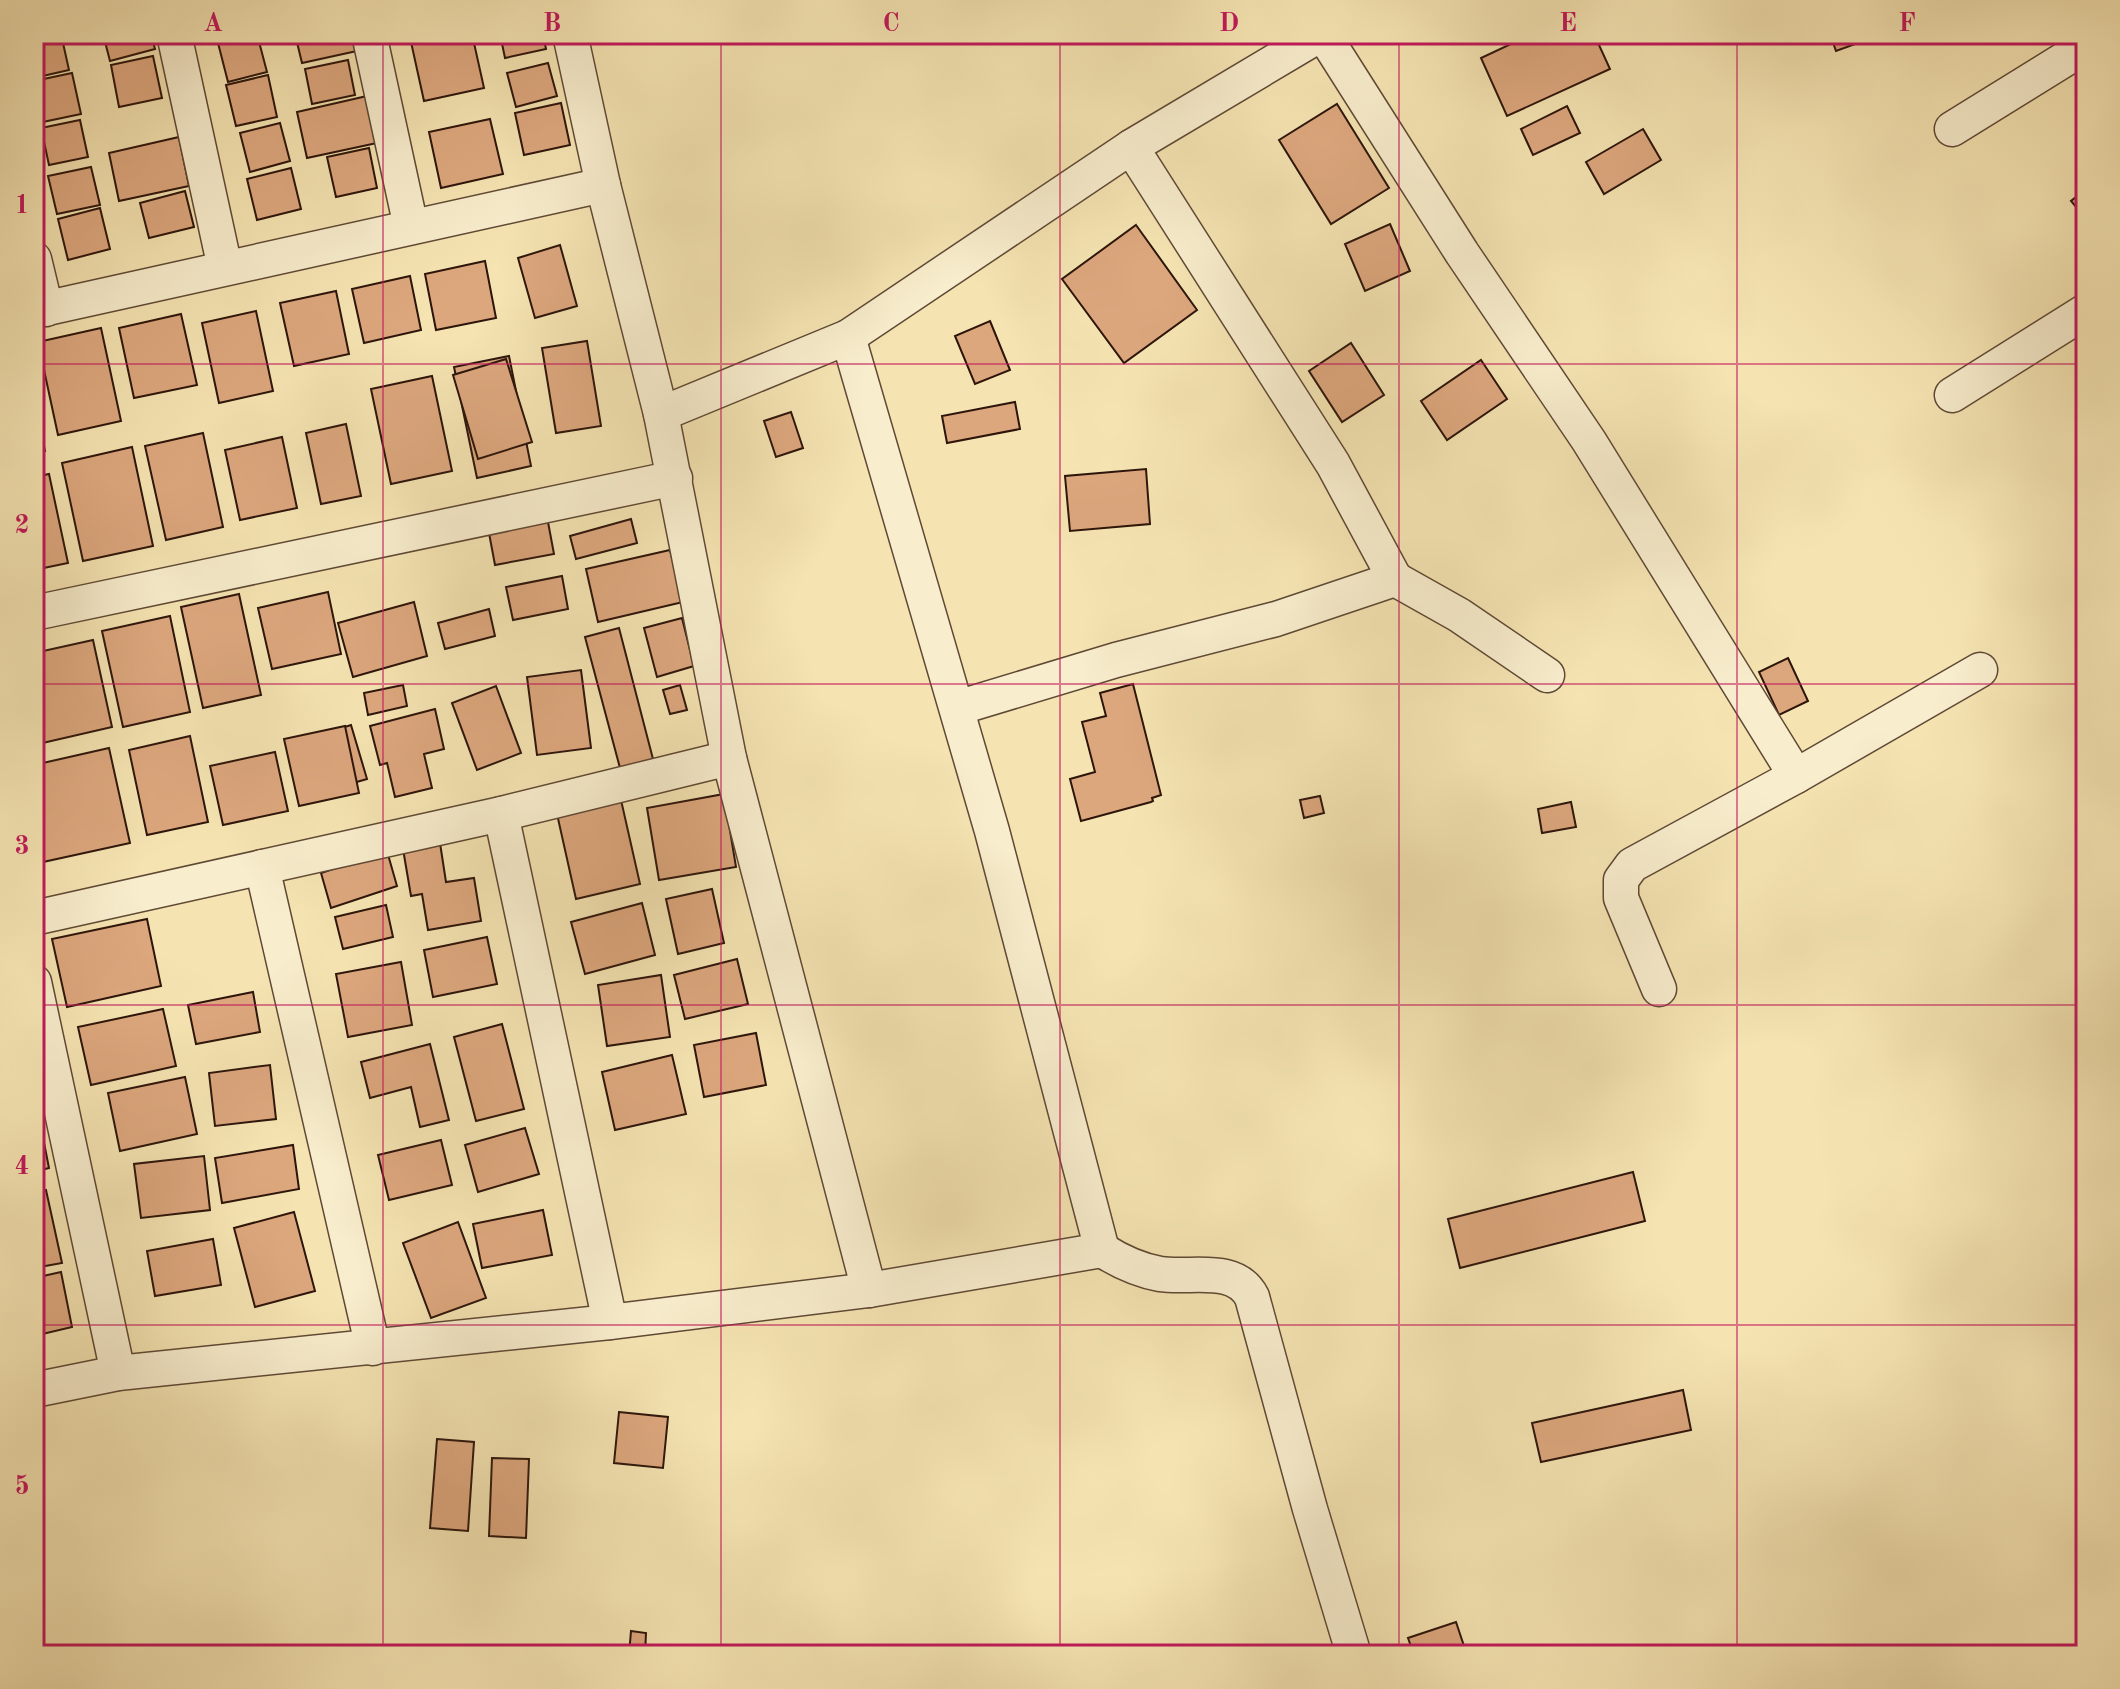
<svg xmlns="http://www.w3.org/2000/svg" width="2120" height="1689" font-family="'Old Standard TT',serif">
  <rect width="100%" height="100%" fill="#f5e4b2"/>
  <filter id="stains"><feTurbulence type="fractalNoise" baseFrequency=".0025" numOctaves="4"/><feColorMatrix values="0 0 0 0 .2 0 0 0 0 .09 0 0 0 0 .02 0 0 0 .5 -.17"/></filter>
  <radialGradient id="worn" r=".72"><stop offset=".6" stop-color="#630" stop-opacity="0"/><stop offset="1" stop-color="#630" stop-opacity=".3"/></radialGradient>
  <g fill="#dda77e" stroke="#2d150b" stroke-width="2">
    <path d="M61,34L69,70L34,78V39Z"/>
    <path d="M103,34H151L155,49L110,61Z"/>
    <path d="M257,34L267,72L228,82L218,43Z"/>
    <path d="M295,34H354L357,51L302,63Z"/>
    <path d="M393,34H431L395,42Z"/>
    <path d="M449,34H472L484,88L424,101L411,42Z"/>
    <path d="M500,34H543L546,49L505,58Z"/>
    <path d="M1507,34H1594L1610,69L1507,116L1481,58L1511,44Z"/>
    <path d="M1830,34H1870L1872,38L1836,51Z"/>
    <path d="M153,56L162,98L119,107L111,65Z"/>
    <path d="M348,60L355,95L312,104L305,69Z"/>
    <path d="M548,63L557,96L516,107L507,73Z"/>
    <path d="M72,73L81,114L38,123L34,103V81Z"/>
    <path d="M268,75L277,117L236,126L226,85Z"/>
    <path d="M367,96L377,143L307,158L297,112Z"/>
    <path d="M561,103L570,145L524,155L515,113Z"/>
    <path d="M1337,104L1389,188L1331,224L1279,140Z"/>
    <path d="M1567,106L1580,133L1533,155L1521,129Z"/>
    <path d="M490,119L503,174L441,188L429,132Z"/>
    <path d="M80,120L88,157L49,165L41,128Z"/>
    <path d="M280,123L290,161L250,172L240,133Z"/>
    <path d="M1643,129L1661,160L1604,194L1586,162Z"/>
    <path d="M179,137L189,186L119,201L109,153Z"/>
    <path d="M369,148L377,188L336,197L327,157Z"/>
    <path d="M91,167L100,205L57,214L48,176Z"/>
    <path d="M291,168L301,209L257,220L247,179Z"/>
    <path d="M2086,189V219L2071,201Z"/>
    <path d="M185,191L194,227L149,238L140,203Z"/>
    <path d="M100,208L110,249L68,260L58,219Z"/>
    <path d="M1390,224L1410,271L1365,291L1345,244Z"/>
    <path d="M1136,225L1197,310L1124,363L1062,279Z"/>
    <path d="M560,245L577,306L535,318L518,258Z"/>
    <path d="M485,261L496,318L436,330L425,274Z"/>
    <path d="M410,276L421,330L364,343L352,289Z"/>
    <path d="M336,291L349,354L294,366L280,303Z"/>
    <path d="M256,311L273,391L219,403L202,323Z"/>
    <path d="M181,314L197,385L134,398L119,328Z"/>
    <path d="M990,321L1010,370L975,384L955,336Z"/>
    <path d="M101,328L121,421L58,435L38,342Z"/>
    <path d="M587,341L601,426L556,433L542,348Z"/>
    <path d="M1351,343L1384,395L1342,422L1309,371Z"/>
    <path d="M509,356L531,466L477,478L454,367Z"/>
    <path d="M506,359L532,442L478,459L453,375Z"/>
    <path d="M1481,360L1507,399L1447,440L1421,401Z"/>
    <path d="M432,376L452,471L391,484L371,389Z"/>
    <path d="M34,402L45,451L34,453Z"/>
    <path d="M1015,402L1020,429L947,443L942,416Z"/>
    <path d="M791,412L803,448L776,457L764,421Z"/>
    <path d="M346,424L361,496L321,504L306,433Z"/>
    <path d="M203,433L223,527L166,540L145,446Z"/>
    <path d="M282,437L297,508L240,520L225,450Z"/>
    <path d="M132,447L153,546L83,561L62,463Z"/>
    <path d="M1146,469L1150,524L1070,531L1065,476Z"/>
    <path d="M49,474L68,563L34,570V477Z"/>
    <path d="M631,519L637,543L576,559L570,536Z"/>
    <path d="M548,522L554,554L495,565L489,533Z"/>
    <path d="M670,550L683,602L598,622L586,569Z"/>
    <path d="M562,576L568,609L513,620L506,587Z"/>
    <path d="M328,592L341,654L272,669L258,608Z"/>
    <path d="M239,594L261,695L203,708L181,607Z"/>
    <path d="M414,602L427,656L353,677L338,623Z"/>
    <path d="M489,609L495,636L445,649L438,623Z"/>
    <path d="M170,616L190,712L123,727L102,631Z"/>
    <path d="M682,618L694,666L657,677L644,628Z"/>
    <path d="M619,628L653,759L620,768L585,637Z"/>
    <path d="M93,640L112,727L34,745V653Z"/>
    <path d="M1788,658L1808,701L1779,715L1759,672Z"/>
    <path d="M581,670L591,748L537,755L527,677Z"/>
    <path d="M1133,684L1161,795L1152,798L1153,801L1151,802L1081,821L1070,779L1095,772L1082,722L1106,716L1100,693Z"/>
    <path d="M403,685L407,706L368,715L364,693Z"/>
    <path d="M680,685L687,710L670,714L663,690Z"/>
    <path d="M496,686L521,753L477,770L452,703Z"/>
    <path d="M435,709L444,749L424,754L432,788L395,797L387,763L380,765L370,726Z"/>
    <path d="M351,725L367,779L301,798L286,745Z"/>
    <path d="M345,726L359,793L299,806L284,739Z"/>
    <path d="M190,736L208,822L147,835L129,750Z"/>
    <path d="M109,748L130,843L43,862L34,819V765Z"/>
    <path d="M275,752L288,811L223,825L210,766Z"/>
    <path d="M724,794L736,867L659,880L647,808Z"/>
    <path d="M1320,796L1324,813L1304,818L1300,800Z"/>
    <path d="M621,800L640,884L576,899L557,814Z"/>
    <path d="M1571,802L1576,827L1542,833L1538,809Z"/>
    <path d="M440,843L446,882L474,878L481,921L428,930L422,894L411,896L403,849Z"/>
    <path d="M387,851L397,886L331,908L321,873Z"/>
    <path d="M712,889L724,943L678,954L666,899Z"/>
    <path d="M642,903L655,955L585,974L571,922Z"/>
    <path d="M386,905L393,937L343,949L335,917Z"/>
    <path d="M147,919L161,986L67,1007L52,939Z"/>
    <path d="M487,937L497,984L433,997L424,950Z"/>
    <path d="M737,959L748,1004L685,1019L674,975Z"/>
    <path d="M401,962L412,1025L348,1037L336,974Z"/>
    <path d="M661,975L670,1037L607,1046L598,985Z"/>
    <path d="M253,992L260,1032L196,1044L188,1005Z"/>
    <path d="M163,1009L176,1066L91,1085L78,1027Z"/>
    <path d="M502,1024L524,1109L476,1121L454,1037Z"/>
    <path d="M756,1033L766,1085L704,1097L694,1045Z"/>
    <path d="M430,1044L449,1120L420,1127L411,1087L370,1098L361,1062Z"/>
    <path d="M672,1055L686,1114L615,1130L602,1072Z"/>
    <path d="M270,1065L276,1119L215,1126L209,1073Z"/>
    <path d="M185,1077L197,1134L120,1151L108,1093Z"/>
    <path d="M38,1112L49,1168L34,1172V1113Z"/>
    <path d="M525,1128L539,1174L478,1192L465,1145Z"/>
    <path d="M441,1140L452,1185L389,1200L378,1155Z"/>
    <path d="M293,1145L299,1189L222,1203L215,1158Z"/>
    <path d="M204,1156L210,1210L141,1218L134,1164Z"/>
    <path d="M1633,1172L1645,1221L1460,1268L1448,1219Z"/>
    <path d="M46,1190L62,1263L34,1268V1193Z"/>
    <path d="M543,1210L552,1255L482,1268L473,1224Z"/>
    <path d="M294,1212L315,1291L255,1307L234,1228Z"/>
    <path d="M458,1222L486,1298L431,1318L403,1243Z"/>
    <path d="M213,1239L221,1285L155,1296L147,1251Z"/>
    <path d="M61,1272L72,1327L34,1336V1278Z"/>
    <path d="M1683,1390L1691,1430L1541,1462L1532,1423Z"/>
    <path d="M619,1412L668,1417L663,1468L614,1463Z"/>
    <path d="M437,1439L474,1442L468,1531L430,1528Z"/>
    <path d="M492,1458L529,1459L526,1538L489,1536Z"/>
    <path d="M1456,1622L1467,1655H1414L1408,1638Z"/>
    <path d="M631,1631L646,1633L645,1655H629Z"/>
  </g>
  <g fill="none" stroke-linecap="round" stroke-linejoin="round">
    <defs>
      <g id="street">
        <path d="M174,34L225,268"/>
        <path d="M369,34L411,227"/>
        <path d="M570,34L603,185L661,414L729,758L869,1290"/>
        <path d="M1323,34L1462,253L1589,441L1796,776L1980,670"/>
        <path d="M1952,129L2086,46"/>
        <path d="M1131,147L1333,464L1395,579"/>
        <path d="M34,259L46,309"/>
        <path d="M34,311L603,185"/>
        <path d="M848,337L992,831L1102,1250"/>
        <path d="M1952,395L2086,311"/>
        <path d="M661,414L848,337L1131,147L1321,34"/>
        <path d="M34,613L675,478"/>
        <path d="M957,708L1116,660L1276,619L1395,579L1459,615L1547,675"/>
        <path d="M501,814L610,1322"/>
        <path d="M262,867L373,1348"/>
        <path d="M34,918L501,814L729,758"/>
        <path d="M34,982L118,1373"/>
        <path d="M1659,989L1621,898V880L1632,865L1796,776"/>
        <path d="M34,1390L118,1373L610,1322L869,1290L1102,1250C1121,1262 1138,1270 1160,1274C1191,1279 1235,1264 1252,1297L1310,1509L1354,1655"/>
      </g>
    </defs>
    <use href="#street" stroke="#5f4935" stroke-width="37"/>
    <use href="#street" stroke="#f8edcd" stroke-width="34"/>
  </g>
  <path fill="none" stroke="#c2185b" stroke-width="2" stroke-opacity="0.55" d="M383,34V1655M721,34V1655M1060,34V1655M1399,34V1655M1737,34V1655M34,364H2086M34,684H2086M34,1005H2086M34,1325H2086"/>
  <rect width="2120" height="1689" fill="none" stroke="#f5e4b2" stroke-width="88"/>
  <rect x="44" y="44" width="2032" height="1601" fill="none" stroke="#c2185b" stroke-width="3"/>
  <g font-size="26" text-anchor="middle" font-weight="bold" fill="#c2185b">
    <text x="213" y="31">A</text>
    <text x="552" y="31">B</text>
    <text x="891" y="31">C</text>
    <text x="1229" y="31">D</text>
    <text x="1568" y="31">E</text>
    <text x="1907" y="31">F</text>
    <text x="22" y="213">1</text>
    <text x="22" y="533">2</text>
    <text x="22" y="854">3</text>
    <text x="22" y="1174">4</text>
    <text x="22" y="1494">5</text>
  </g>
  <rect width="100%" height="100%" filter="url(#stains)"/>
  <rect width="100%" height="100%" fill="url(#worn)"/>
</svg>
